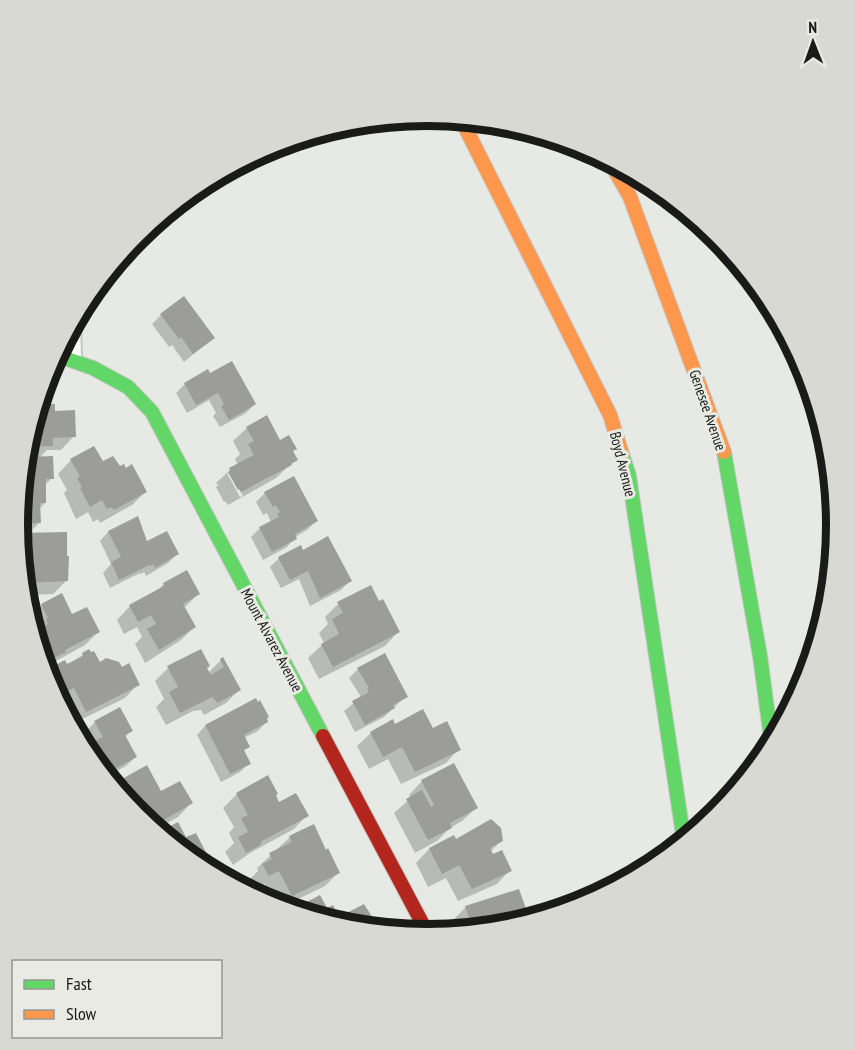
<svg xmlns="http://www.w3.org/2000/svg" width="855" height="1050" font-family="'PT Sans Narrow',sans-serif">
  <rect width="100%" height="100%" fill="#e7e9e4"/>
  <g fill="#0003" fill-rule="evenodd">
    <path d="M161,315L213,338L184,362L172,345L169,347L152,324Z"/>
    <path d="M208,371L209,375L255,404L246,413L220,427L213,416L216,413L209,400L187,413L176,393L185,384Z"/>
    <path d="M39,401H43V405L53,413L74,436L61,450H47L39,458L52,478L44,486L45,503L39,509L40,522L28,534L66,581L53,594L25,595L18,525L26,445Z"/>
    <path d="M247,428L279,442L292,452L296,459L276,478L228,505L225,501L224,502L216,487L218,485L216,483L230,470L238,465L235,459L240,454L233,441ZM227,473H230L243,496L240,497Z"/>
    <path d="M71,460L102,464L125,470L145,492L132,505L100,523L98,519L93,522L88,512L76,519L64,493L67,490L58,474Z"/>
    <path d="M265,493L316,521L307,530L295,537L287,547L263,560L251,537L260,528L271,522L267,513L263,515L256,502Z"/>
    <path d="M137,518L146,543L177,554L168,563L146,576L144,572L141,574L140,573L110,588L103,573L111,564L100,541L108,532Z"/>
    <path d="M303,552L350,581L341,590L310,606L299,579L281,588L270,567L279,558Z"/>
    <path d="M164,584L198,594L184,608L194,627L181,640L145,663L135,644L142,637L137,627L124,634L117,620L130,606L155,593Z"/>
    <path d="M378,603L398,632L385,646L319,679L308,658L324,643L319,633L328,624L325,617L338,604Z"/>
    <path d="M42,605L72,616L98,632L85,645L45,667L30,617Z"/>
    <path d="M89,651L99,664L138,684L125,698L72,724L49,681L46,672L65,662L66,666Z"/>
    <path d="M385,655L406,696L384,717L355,732L344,711L361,697L349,678L358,669Z"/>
    <path d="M221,660L239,690L226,703L204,715L201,710L193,711L166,725L156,707L164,699L155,681L168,668H205L208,673Z"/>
    <path d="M95,722L131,731L125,737L135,757L126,766L107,776L85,748L93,744L86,731Z"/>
    <path d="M266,722L258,731L244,738L248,746L243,751L249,763L240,772L221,782L197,735L205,726Z"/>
    <path d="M395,726L432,730L459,749L446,763L401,784L388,759L369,769L357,746L371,733Z"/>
    <path d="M146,767L161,793L191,803L178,817L156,829L138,814L114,785Z"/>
    <path d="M422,781L476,808L462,821L450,828L437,841L415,853L394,813L411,798L409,795Z"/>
    <path d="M237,794L274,796L279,804L307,815L294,829L250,853L233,865L225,852L234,843L229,833L234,827L223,808Z"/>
    <path d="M290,837L338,873L325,886L282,907L276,905L265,884L255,889L250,879L258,871L257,868Z"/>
    <path d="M453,837L455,841H501L490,852L510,870L497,884L458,901L446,878L428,887L416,863L429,849Z"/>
    <path d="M319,897L326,910L338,919L373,925L375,928L347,927L296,911Z"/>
    <path d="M466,907L507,927L456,932L452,921Z"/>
  </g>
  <g fill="#9c9d9a">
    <path d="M184,296L215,338L193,354L181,337L179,339L160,314Z"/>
    <path d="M232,361L256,404L229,420L221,406L224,404L218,393L196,405L184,383L208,369L210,373Z"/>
    <path d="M40,400H44V404H55V411L75,410L76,437L53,438V446L26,447Z"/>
    <path d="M267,415L280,440L289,435L297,449L293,451L298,460L291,464L292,465L241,492L239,489L238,490L228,472L230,471L229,468L254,455L248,444L254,441L246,427Z"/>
    <path d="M94,446L103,461L113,456L120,466L124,464L126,468L132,464L147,492L114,510L111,507L107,509L102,500L90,507L80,488L82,487L77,478L80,476L70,459Z"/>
    <path d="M53,456L54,479H46V503H40L41,523L18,524L23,475H25V457Z"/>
    <path d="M294,476L318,521L295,534L297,539L272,552L259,527L279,517L277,514L280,512L276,505L273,507L264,492Z"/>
    <path d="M138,516L147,541L167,531L179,554L155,568L154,564L150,566L149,565L119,580L111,562L121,557L108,531Z"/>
    <path d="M67,532V556H69L68,581L24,583L19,533Z"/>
    <path d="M328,536L352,581L320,598L308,571L290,580L278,557L301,545L303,550Z"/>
    <path d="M187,570L200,594L183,604L196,627L159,650L147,629L156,624L151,615L138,622L129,605L164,586L163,583Z"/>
    <path d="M371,585L379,601L383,599L400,632L333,667L321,644L339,634L332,619L343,613L337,602Z"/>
    <path d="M62,593L72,614L87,607L100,632L65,650L66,652L44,663L35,636L46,630L44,626L48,624L46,619L48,618L41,604Z"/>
    <path d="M89,649L91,652L94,651L100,662L106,658L119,662L122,667L129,663L140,685L86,712L74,688L61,694L65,702L61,705L49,681L46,670L65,660L67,664L83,656L82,653Z"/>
    <path d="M201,649L210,666L207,668L211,675L224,667L220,659L223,657L241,690L218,703L212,697L180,713L169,692L178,687L167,666Z"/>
    <path d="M385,653L408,697L393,705L395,708L365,725L352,701L369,692L367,689L369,688L357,668Z"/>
    <path d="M256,698L258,702L260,700L269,717L267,718L268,722L244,735L250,747L244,750L251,764L230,774L205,725Z"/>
    <path d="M120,707L133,731L125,735L137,757L105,774L84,747L103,737L94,721Z"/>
    <path d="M423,709L433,728L447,721L461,750L415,772L402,747L383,757L370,732L393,719L395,724Z"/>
    <path d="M454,763L478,808L450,823L452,828L428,840L406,799L422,790L431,807L434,805L421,780Z"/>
    <path d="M147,765L161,791L180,781L193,803L155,825L145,807L136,812L113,784Z"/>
    <path d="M268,775L278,794L276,795L279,802L296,793L309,816L262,841L259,846L246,853L238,837L248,832L241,818L248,815L236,793Z"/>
    <path d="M491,819L501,828L503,841L490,848L493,854L502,850L512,871L472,889L459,865L442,874L429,848L454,835L456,839Z"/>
    <path d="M178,822L186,837L196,833L211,862L202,867L200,865L159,832Z"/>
    <path d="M314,824L326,850L328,848L340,873L292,896L279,871L269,876L262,864L272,859L269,853L292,842L289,836Z"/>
    <path d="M519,889L530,920L507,927L473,930L465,906Z"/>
    <path d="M320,895L327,908L333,905L339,917L364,904L376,923L374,925L376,928L347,927L303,913L299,906Z"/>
  </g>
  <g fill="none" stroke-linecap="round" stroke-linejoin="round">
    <defs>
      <path id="lane" d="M75,320L76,359"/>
      <g id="fast">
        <path d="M56,355L93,368L128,387L152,412L323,736"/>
        <path d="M724,452L760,656L772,746"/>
        <path d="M622,454L629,476L684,841"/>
      </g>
      <g id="slow">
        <path d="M461,119L610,415L622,454"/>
        <path d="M609,160L630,197L724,452"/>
      </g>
      <path id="jam" d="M323,736L428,934"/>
    </defs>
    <use href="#lane" stroke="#c5c7c3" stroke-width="14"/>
    <use href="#fast" stroke="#c5c7c3" stroke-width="16"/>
    <use href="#slow" stroke="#c5c7c3" stroke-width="16"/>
    <use href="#jam" stroke="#c5c7c3" stroke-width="16"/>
    <use href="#lane" stroke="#fbfcfb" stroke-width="10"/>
    <use href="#fast" stroke="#63d668" stroke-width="14"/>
    <use href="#slow" stroke="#ff974d" stroke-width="14"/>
    <use href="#jam" stroke="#b3261e" stroke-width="14"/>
  </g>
  <g text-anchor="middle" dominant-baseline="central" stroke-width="6" stroke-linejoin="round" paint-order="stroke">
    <g font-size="15" fill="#1a1b18" stroke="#e8eae3">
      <text transform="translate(708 410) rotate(71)">Genesee Avenue</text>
      <text transform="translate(623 464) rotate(76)">Boyd Avenue</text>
      <text transform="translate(272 640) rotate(62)">Mount Alvarez Avenue</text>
    </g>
  </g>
  <path d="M0 0H855V1050H0ZM28 525a399 399 0 1 1 798 0a399 399 0 1 1-798 0Z" fill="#d8d9d3" fill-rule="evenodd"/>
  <path fill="none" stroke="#1a1b18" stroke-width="8" d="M28 525a399 399 0 1 1 798 0a399 399 0 1 1-798 0Z"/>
  <rect x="12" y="960" width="210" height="78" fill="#e8eae3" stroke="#969792" stroke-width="1.5"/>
  <rect x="24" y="980" width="30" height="9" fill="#63d668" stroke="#969792" stroke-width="1.5"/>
  <text x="66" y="990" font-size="18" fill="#1a1b18">Fast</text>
  <rect x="24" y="1010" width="30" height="9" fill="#ff974d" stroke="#969792" stroke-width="1.5"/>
  <text x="66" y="1020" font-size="18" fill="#1a1b18">Slow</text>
  <g transform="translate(813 42) rotate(359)" stroke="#e8eae3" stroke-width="4.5" paint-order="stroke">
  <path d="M0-4.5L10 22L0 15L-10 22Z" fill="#1a1b18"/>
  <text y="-9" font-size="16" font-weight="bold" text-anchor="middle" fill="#1a1b18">N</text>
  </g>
</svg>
